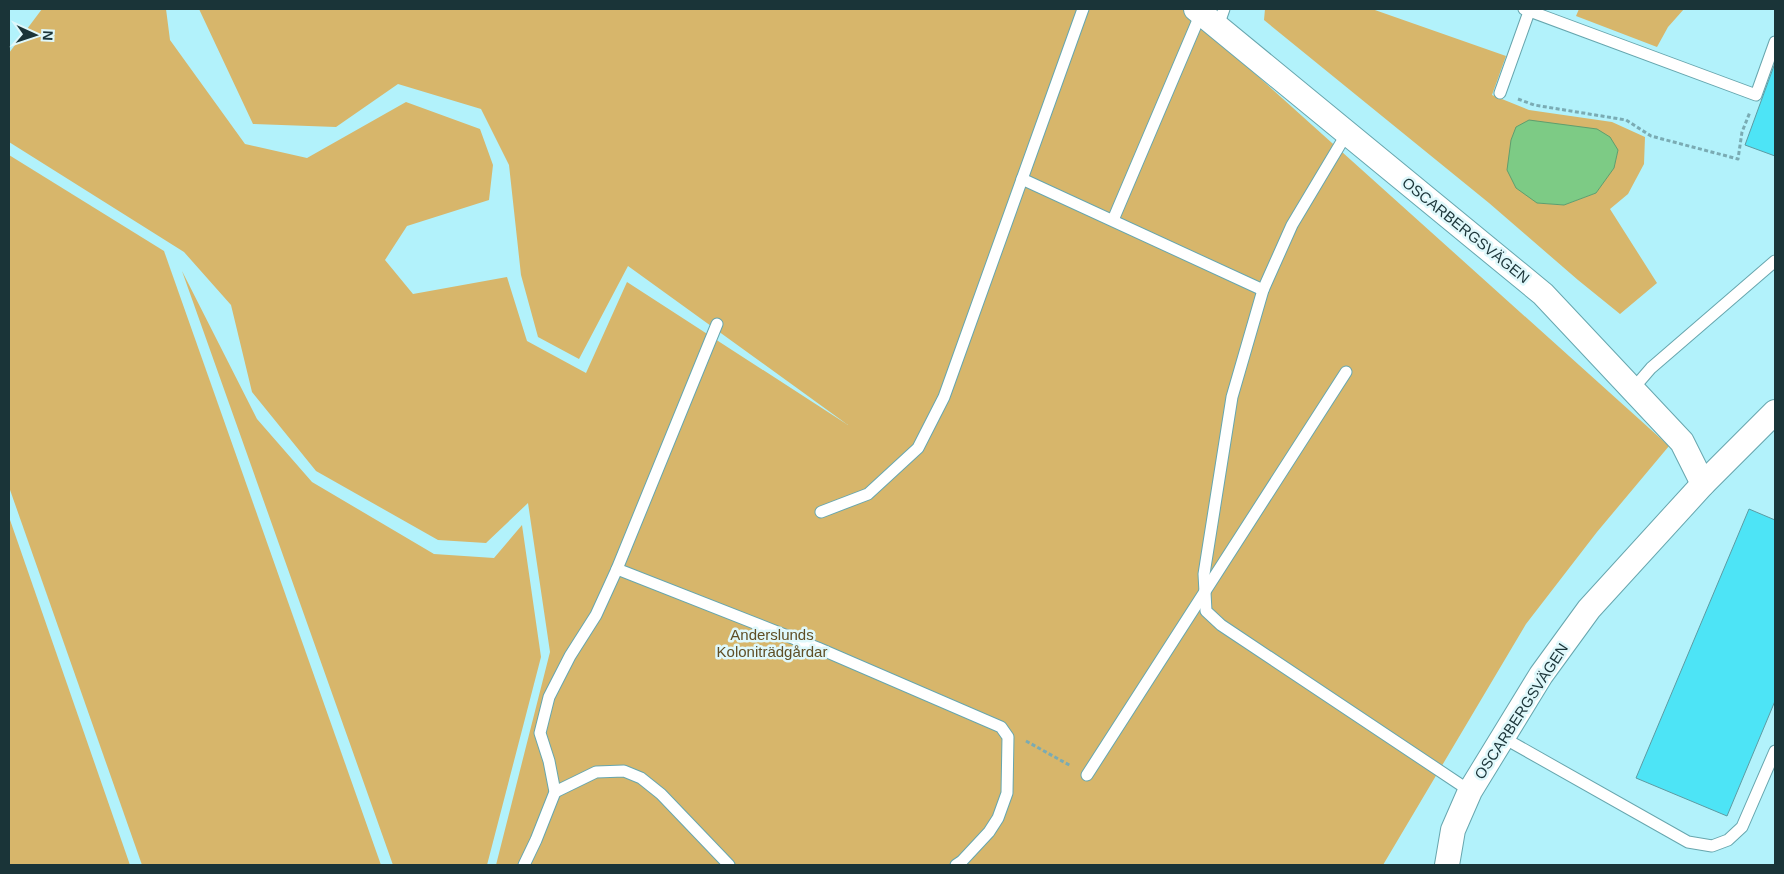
<svg xmlns="http://www.w3.org/2000/svg" width="1784" height="874" font-family="Arial,sans-serif">
  <rect width="100%" height="100%" fill="#b2f2fb"/>
  <g fill="#d7b66b" fill-rule="evenodd">
    <path d="M42,9H166L170,40L245,144L307,158L406,102L480,129L493,165L489,200L407,226L385,260L413,294L507,277L527,341L586,373L627,282L848,425L628,266L579,359L538,337L521,275L509,165L481,109L398,84L336,127L253,124L199,9H1183L1669,446L1597,532L1526,624L1383,865H496L550,652L528,503L486,543L438,540L316,471L252,392L231,305L184,252L9,142V53Z"/>
    <path d="M1265,9H1372L1506,56L1492,95L1529,110L1612,122L1645,137L1644,164L1628,194L1610,209L1657,283L1620,314L1578,280L1489,203L1264,20ZM1618,150L1614,167L1596,193L1564,205L1537,203Z"/>
    <path d="M1579,9H1684L1668,27L1657,47L1576,16Z"/>
    <path d="M9,155L164,251L381,865H142L9,487Z"/>
    <path d="M182,271L257,419L312,482L434,554L494,558L522,525L541,657L487,865H393Z"/>
    <path d="M9,517L130,865H9Z"/>
  </g>
  <path fill="#7dcb85" stroke="#5f9e6e" d="M1529,120L1597,129L1610,137L1618,150L1614,168L1596,193L1564,205L1537,203L1516,188L1507,170L1511,140L1516,127Z"/>
  <g fill="#4de4f6" stroke="#5c9ba3">
    <path d="M1775,63V156L1745,145Z"/>
    <path d="M1749,509L1775,520V701L1727,816L1636,778Z"/>
  </g>
  <g fill="none" stroke-linecap="round" stroke-linejoin="round">
    <defs>
      <g id="service">
        <path d="M1524,9L1756,95L1775,42"/>
        <path d="M1218,26L1224,9"/>
        <path d="M1500,93L1530,9"/>
        <path d="M1347,133L1292,225L1263,290L1232,397L1204,574L1206,611L1221,625L1470,791"/>
        <path d="M1022,179L1263,290"/>
        <path d="M1113,220L1201,13"/>
        <path d="M1632,390L1651,368L1775,261"/>
        <path d="M821,512L868,494L918,448L944,397L1083,9"/>
        <path d="M617,569L818,648L1001,727L1008,737L1007,793L998,818L989,832L962,861L956,865"/>
        <path d="M1502,737L1688,842L1712,846L1728,840L1742,827L1775,751"/>
        <path d="M1087,775L1346,372"/>
        <path d="M555,792L596,772L624,771L641,778L661,794L729,865"/>
        <path d="M524,865L536,840L555,792L549,761L540,733L549,697L570,656L596,615L617,569L717,324"/>
      </g>
      <g id="minor">
        <path d="M1196,9L1543,294L1682,442L1703,484"/>
        <path d="M1447,865L1453,830L1470,791L1541,675L1589,609L1703,484L1775,412"/>
      </g>
    </defs>
    <use href="#service" stroke="#67a6ae" stroke-width="13"/>
    <use href="#minor" stroke="#67a6ae" stroke-width="26"/>
    <g stroke="#7aabb3" stroke-width="3" stroke-dasharray="4 2.5" stroke-linecap="butt">
      <path d="M1518,99L1534,105L1626,120L1651,136L1738,159L1742,132L1750,112"/>
      <path d="M1026,741L1071,766"/>
    </g>
    <use href="#service" stroke="#fff" stroke-width="11"/>
    <use href="#minor" stroke="#fff" stroke-width="24"/>
  </g>
  <g text-anchor="middle" dominant-baseline="central" stroke-width="5" stroke-linejoin="round" paint-order="stroke">
    <g font-size="15" fill="#1a3438" stroke="#dff8fb">
      <text transform="translate(1466 230) rotate(39)">OSCARBERGSVÄGEN</text>
      <text transform="translate(1521 711) rotate(-57)">OSCARBERGSVÄGEN</text>
    </g>
    <g font-size="15" fill="#5f4e25" stroke="#dff8fb">
      <text x="772" y="634">Anderslunds<tspan x="772" dy="17">Koloniträdgårdar</tspan></text>
    </g>
  </g>
  <rect width="1784" height="874" fill="none" stroke="#1a3438" stroke-width="20"/>
  <g transform="translate(35 35) rotate(93)" stroke="#dff8fb" stroke-width="4" paint-order="stroke">
  <path d="M0-4L9 19L0 12L-9 19Z" fill="#1a3438"/>
  <text y="-8" font-size="14" font-weight="bold" text-anchor="middle" fill="#1a3438">N</text>
  </g>
</svg>
